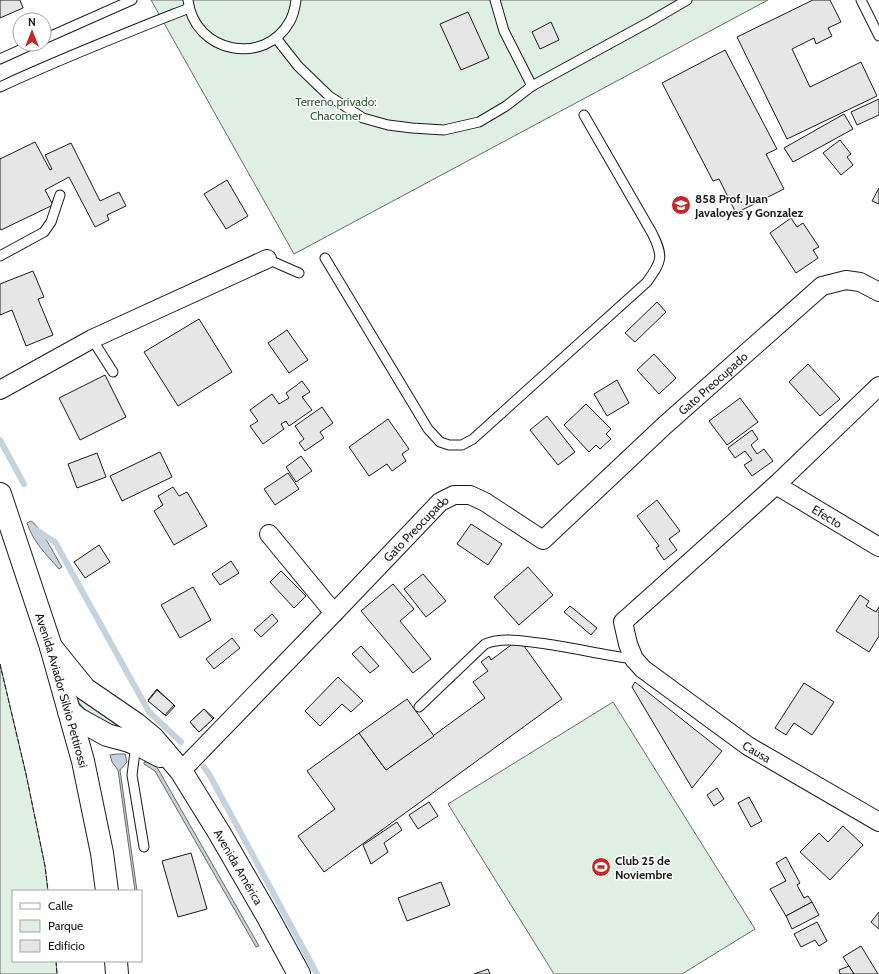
<svg xmlns="http://www.w3.org/2000/svg" width="879" height="974" font-family="Cabin,sans-serif">
  <rect width="100%" height="100%" fill="#fff"/>
  <g fill="#e0efe3" stroke="#6a6a6a">
    <path d="M151,0H768L294,254Z"/>
    <path d="M0,664L26,774L45,866L48,891H13V961H56L57,974H0Z"/>
    <path d="M76,695L147,740C129,732 79,717 76,695Z"/>
    <path d="M613,702L755,929L682,974H554L448,804Z"/>
  </g>
  <g fill="#c6d2dc" stroke="#6a6a6a">
    <path d="M31,521C41,527 55,556 62,567L59,569C46,554 33,542 27,523Z"/>
    <path d="M117,754H125L127,762L120,770L137,891H135L118,770L112,762L110,755Z"/>
    <path d="M144,762C150,762 155,765 158,769L259,946L256,947L155,771L144,764Z"/>
  </g>
  <g fill="none" stroke-linecap="round" stroke-linejoin="round">
    <g stroke="#c6d2dc" stroke-width="6">
      <path d="M0,440L24,484"/>
      <path d="M36,530L55,542L149,712L181,742"/>
      <path d="M204,767L209,774L317,974"/>
    </g>
  </g>
  <g fill="#e6e6e6" stroke="#1a1a1a">
    <path d="M0,0H20L23,8L0,18Z"/>
    <path d="M813,0H830L841,22L828,28L832,36L816,44L814,38L792,49L810,87L861,62L877,96L787,139L737,37Z"/>
    <path d="M468,12L489,58L461,70L440,24Z"/>
    <path d="M551,22L559,40L540,49L532,32Z"/>
    <path d="M725,50L777,149L766,154L784,189L736,213L719,179L713,181L662,83Z"/>
    <path d="M879,100V115L857,125L851,112L879,99Z"/>
    <path d="M844,114L853,129L793,162L784,148Z"/>
    <path d="M840,140L851,154L847,157L853,165L841,175L823,153Z"/>
    <path d="M35,142L50,170L52,169L45,155L71,143L100,201L119,192L126,206L107,215L109,220L95,227L69,177L45,190L53,205L1,230L0,228V159Z"/>
    <path d="M227,180L248,216L226,229L204,194Z"/>
    <path d="M879,188V204L872,201Z"/>
    <path d="M791,218L797,227L803,223L819,247L813,250L818,258L796,273L770,233Z"/>
    <path d="M33,271L44,297L38,299L53,335L26,346L12,310L0,315V284Z"/>
    <path d="M657,302L666,312L635,342L625,333Z"/>
    <path d="M199,319L232,372L178,406L144,352Z"/>
    <path d="M287,330L308,360L289,373L268,343Z"/>
    <path d="M654,354L676,378L659,394L637,370Z"/>
    <path d="M808,364L840,399L820,416L789,382Z"/>
    <path d="M105,375L126,417L80,440L59,398Z"/>
    <path d="M617,380L629,403L607,416L594,394Z"/>
    <path d="M302,381L310,392L302,397L312,410L289,426L286,421L281,424L284,429L263,444L250,426L258,421L250,410L272,394L279,404L289,398L286,393Z"/>
    <path d="M740,398L758,422L727,445L709,421Z"/>
    <path d="M586,404L611,429L606,434L611,439L600,449L596,445L589,452L564,425Z"/>
    <path d="M322,407L333,423L320,432L324,438L305,451L299,443L304,439L295,426Z"/>
    <path d="M547,416L575,452L558,465L530,430Z"/>
    <path d="M388,419L409,449L402,454L406,461L392,471L387,464L369,476L349,447Z"/>
    <path d="M752,430L758,439L751,445L757,454L764,449L773,461L752,476L744,465L752,460L745,451L735,458L728,448Z"/>
    <path d="M160,452L172,477L122,501L110,476Z"/>
    <path d="M97,453L106,477L77,488L68,464Z"/>
    <path d="M301,456L312,471L296,482L286,467Z"/>
    <path d="M288,473L299,489L275,505L264,489Z"/>
    <path d="M173,487L179,496L187,492L207,526L174,545L154,511L163,505L158,496Z"/>
    <path d="M657,500L680,531L669,539L677,550L664,560L656,548L659,546L637,516Z"/>
    <path d="M471,524L502,544L488,565L457,544Z"/>
    <path d="M99,545L110,562L85,578L74,562Z"/>
    <path d="M231,561L239,573L220,585L212,574Z"/>
    <path d="M528,567L553,595L519,625L494,597Z"/>
    <path d="M281,571L306,596L294,608L270,582Z"/>
    <path d="M423,574L446,601L426,617L404,589Z"/>
    <path d="M393,584L414,609L400,621L431,659L413,673L361,611Z"/>
    <path d="M193,587L211,620L180,638L161,605Z"/>
    <path d="M860,595L869,601L866,606L876,612L879,607V636L869,652L836,631Z"/>
    <path d="M570,606L597,628L591,635L564,612Z"/>
    <path d="M272,614L278,621L261,637L254,630Z"/>
    <path d="M232,638L240,648L214,669L206,659Z"/>
    <path d="M519,639L562,699L324,872L298,836L335,809L307,771L359,733L386,770L485,698L473,682L488,671L481,662L489,656L491,660Z"/>
    <path d="M361,646L379,666L370,673L352,654Z"/>
    <path d="M338,677L363,701L351,712L342,704L320,726L305,711Z"/>
    <path d="M635,682L722,751L692,788L632,687Z"/>
    <path d="M804,683L834,702L812,735L794,723L786,735L775,728Z"/>
    <path d="M157,689L175,706L166,716L148,700Z"/>
    <path d="M157,690L174,705L165,715L148,701Z"/>
    <path d="M407,699L434,736L386,770L359,733Z"/>
    <path d="M204,709L214,718L199,732L190,722Z"/>
    <path d="M204,709L213,719L199,732L190,722Z"/>
    <path d="M717,788L724,799L714,806L707,795Z"/>
    <path d="M749,797L762,821L751,827L738,803Z"/>
    <path d="M429,802L438,816L418,829L409,815Z"/>
    <path d="M397,822L402,830L384,843L388,852L371,864L363,845Z"/>
    <path d="M843,826L863,845L830,880L800,852L819,833L828,842Z"/>
    <path d="M191,853L207,909L178,917L162,861Z"/>
    <path d="M786,857L800,883L797,885L804,898L808,896L812,902L786,916L770,889L786,881L776,863Z"/>
    <path d="M441,882L450,905L407,921L398,898Z"/>
    <path d="M812,902L819,915L792,929L786,916Z"/>
    <path d="M879,912V929L871,922Z"/>
    <path d="M817,922L827,941L819,946L815,940L801,947L794,934Z"/>
    <path d="M861,946L878,974H854L843,957Z"/>
    <path d="M849,966L854,974H840L839,970Z"/>
    <path d="M488,969L490,974H474Z"/>
  </g>
  <g fill="none" stroke-linecap="round" stroke-linejoin="round">
    <defs>
      <g id="service">
        <path d="M188,0C194,53 265,67 290,21C294,14 295,7 296,0"/>
        <path d="M495,0L504,31L532,86"/>
        <path d="M861,0L879,36"/>
        <path d="M276,38L298,66L329,96L363,118L388,125L412,128L444,130L479,122L506,106L532,86L651,21L687,0"/>
        <path d="M44,39L132,0"/>
        <path d="M0,59L33,44"/>
        <path d="M0,87C62,58 126,33 189,8"/>
        <path d="M0,256L44,232L51,222L60,195"/>
        <path d="M325,258L428,429L440,442L449,445H462L473,439L647,282C662,261 664,257 652,233L584,115"/>
        <path d="M267,259L299,273"/>
        <path d="M92,339L113,372"/>
        <path d="M419,707L485,644C502,637 522,641 539,643C571,647 602,655 634,659"/>
        <path d="M136,744L132,775L144,847"/>
      </g>
      <g id="minor">
        <path id="s1" d="M879,386L776,485L623,622L628,644L634,659L643,669L748,746L879,822"/>
        <path d="M0,390L92,339L267,259"/>
        <path id="s2" d="M776,485L879,547"/>
        <path d="M269,534L334,613"/>
        <path id="s3" d="M181,771L334,613L440,502L454,495H470L485,502L543,540L664,426L822,286L846,280L860,282L879,292"/>
      </g>
      <g id="secondary">
        <path id="s4" d="M51,647L85,689L136,724L153,738L181,771L220,834L268,917L299,974"/>
        <path d="M69,711L78,719L107,735L129,741L143,747L160,756"/>
      </g>
      <g id="primary">
        <path id="s5" d="M0,494L51,647L83,761L102,853L107,891"/>
        <path d="M116,961L117,974"/>
      </g>
    </defs>
    <use href="#service" stroke="#1a1a1a" stroke-width="11"/>
    <use href="#minor" stroke="#1a1a1a" stroke-width="20"/>
    <use href="#secondary" stroke="#1a1a1a" stroke-width="24"/>
    <use href="#primary" stroke="#1a1a1a" stroke-width="24"/>
    <use href="#service" stroke="#fff" stroke-width="9"/>
    <use href="#minor" stroke="#fff" stroke-width="18"/>
    <use href="#secondary" stroke="#fff" stroke-width="22"/>
    <use href="#primary" stroke="#fff" stroke-width="22"/>
    <g stroke="#1a1a1a" stroke-width="1" stroke-dasharray="5 2" stroke-linecap="butt">
      <path d="M0,664L26,774L45,866L48,891"/>
      <path d="M56,961L57,974"/>
    </g>
  </g>
  <defs>
    <symbol id="school-disc" viewBox="-11 -11 22 22"><circle r="9.5" fill="#c62828" stroke="#fff"/><path d="M0-5L7-2L0 1L-7-2ZM-4 1L0 2.5L4 1V4Q0 6-4 4Z" fill="#fff"/></symbol>
    <symbol id="stadium-disc" viewBox="-11 -11 22 22"><circle r="9.5" fill="#c62828" stroke="#fff"/><path d="M0-5a6.5 5 0 1 0 0 10a6.5 5 0 1 0 0-10ZM-3.5-1.8h7v3.6h-7Z" fill="#fff"/></symbol>
  </defs>
  <g fill-rule="evenodd">
    <use href="#school-disc" x="670" y="194" width="22" height="22"/>
    <use href="#stadium-disc" x="590" y="856" width="22" height="22"/>
  </g>
  <g text-anchor="middle" dominant-baseline="central" stroke-width="3" stroke-linejoin="round" paint-order="stroke">
    <g font-size="12" fill="#2b5a34" stroke="#fff">
      <text x="336" y="101">Terreno privado:<tspan x="336" dy="14">Chacomer</tspan></text>
    </g>
    <g font-size="12" font-weight="bold" fill="#1a1a1a" stroke="#fff" text-anchor="start">
      <text x="695" y="198">858 Prof. Juan<tspan x="695" dy="14">Javaloyes y Gonzalez</tspan></text>
      <text x="615" y="860">Club 25 de<tspan x="615" dy="14">Noviembre</tspan></text>
    </g>
    <g font-size="12" fill="#1a1a1a" stroke="#fff">
      <text stroke="none"><textPath href="#s3" startOffset="722">Gato Preocupado</textPath></text>
      <text stroke="none"><textPath href="#s2" startOffset="60">Efecto</textPath></text>
      <text stroke="none"><textPath href="#s3" startOffset="338">Gato Preocupado</textPath></text>
      <text stroke="none"><textPath href="#s5" startOffset="206">Avenida Aviador Silvio Pettirossi</textPath></text>
      <text stroke="none"><textPath href="#s1" startOffset="541">Causa</textPath></text>
      <text stroke="none"><textPath href="#s4" startOffset="293">Avenida América</textPath></text>
    </g>
  </g>
  <rect x="12" y="890" width="130" height="72" fill="#ffffff" stroke="#a3a3a3"/>
  <rect x="20" y="903" width="20" height="6" fill="#ffffff" stroke="#a3a3a3"/>
  <text x="48" y="910" font-size="12" fill="#1a1a1a">Calle</text>
  <rect x="20" y="920" width="20" height="12" fill="#e0efe3" stroke="#a3a3a3"/>
  <text x="48" y="930" font-size="12" fill="#1a1a1a">Parque</text>
  <rect x="20" y="940" width="20" height="12" fill="#e6e6e6" stroke="#a3a3a3"/>
  <text x="48" y="950" font-size="12" fill="#1a1a1a">Edificio</text>
  <g transform="translate(32 32)"><circle r="19" fill="#ffffff" stroke="#a3a3a3"/>
  <path d="M0-3L7 15L0 10L-7 15Z" fill="#c62828"/>
  <text y="-6" font-size="11" font-weight="bold" text-anchor="middle" fill="#1a1a1a">N</text>
  </g>
</svg>
